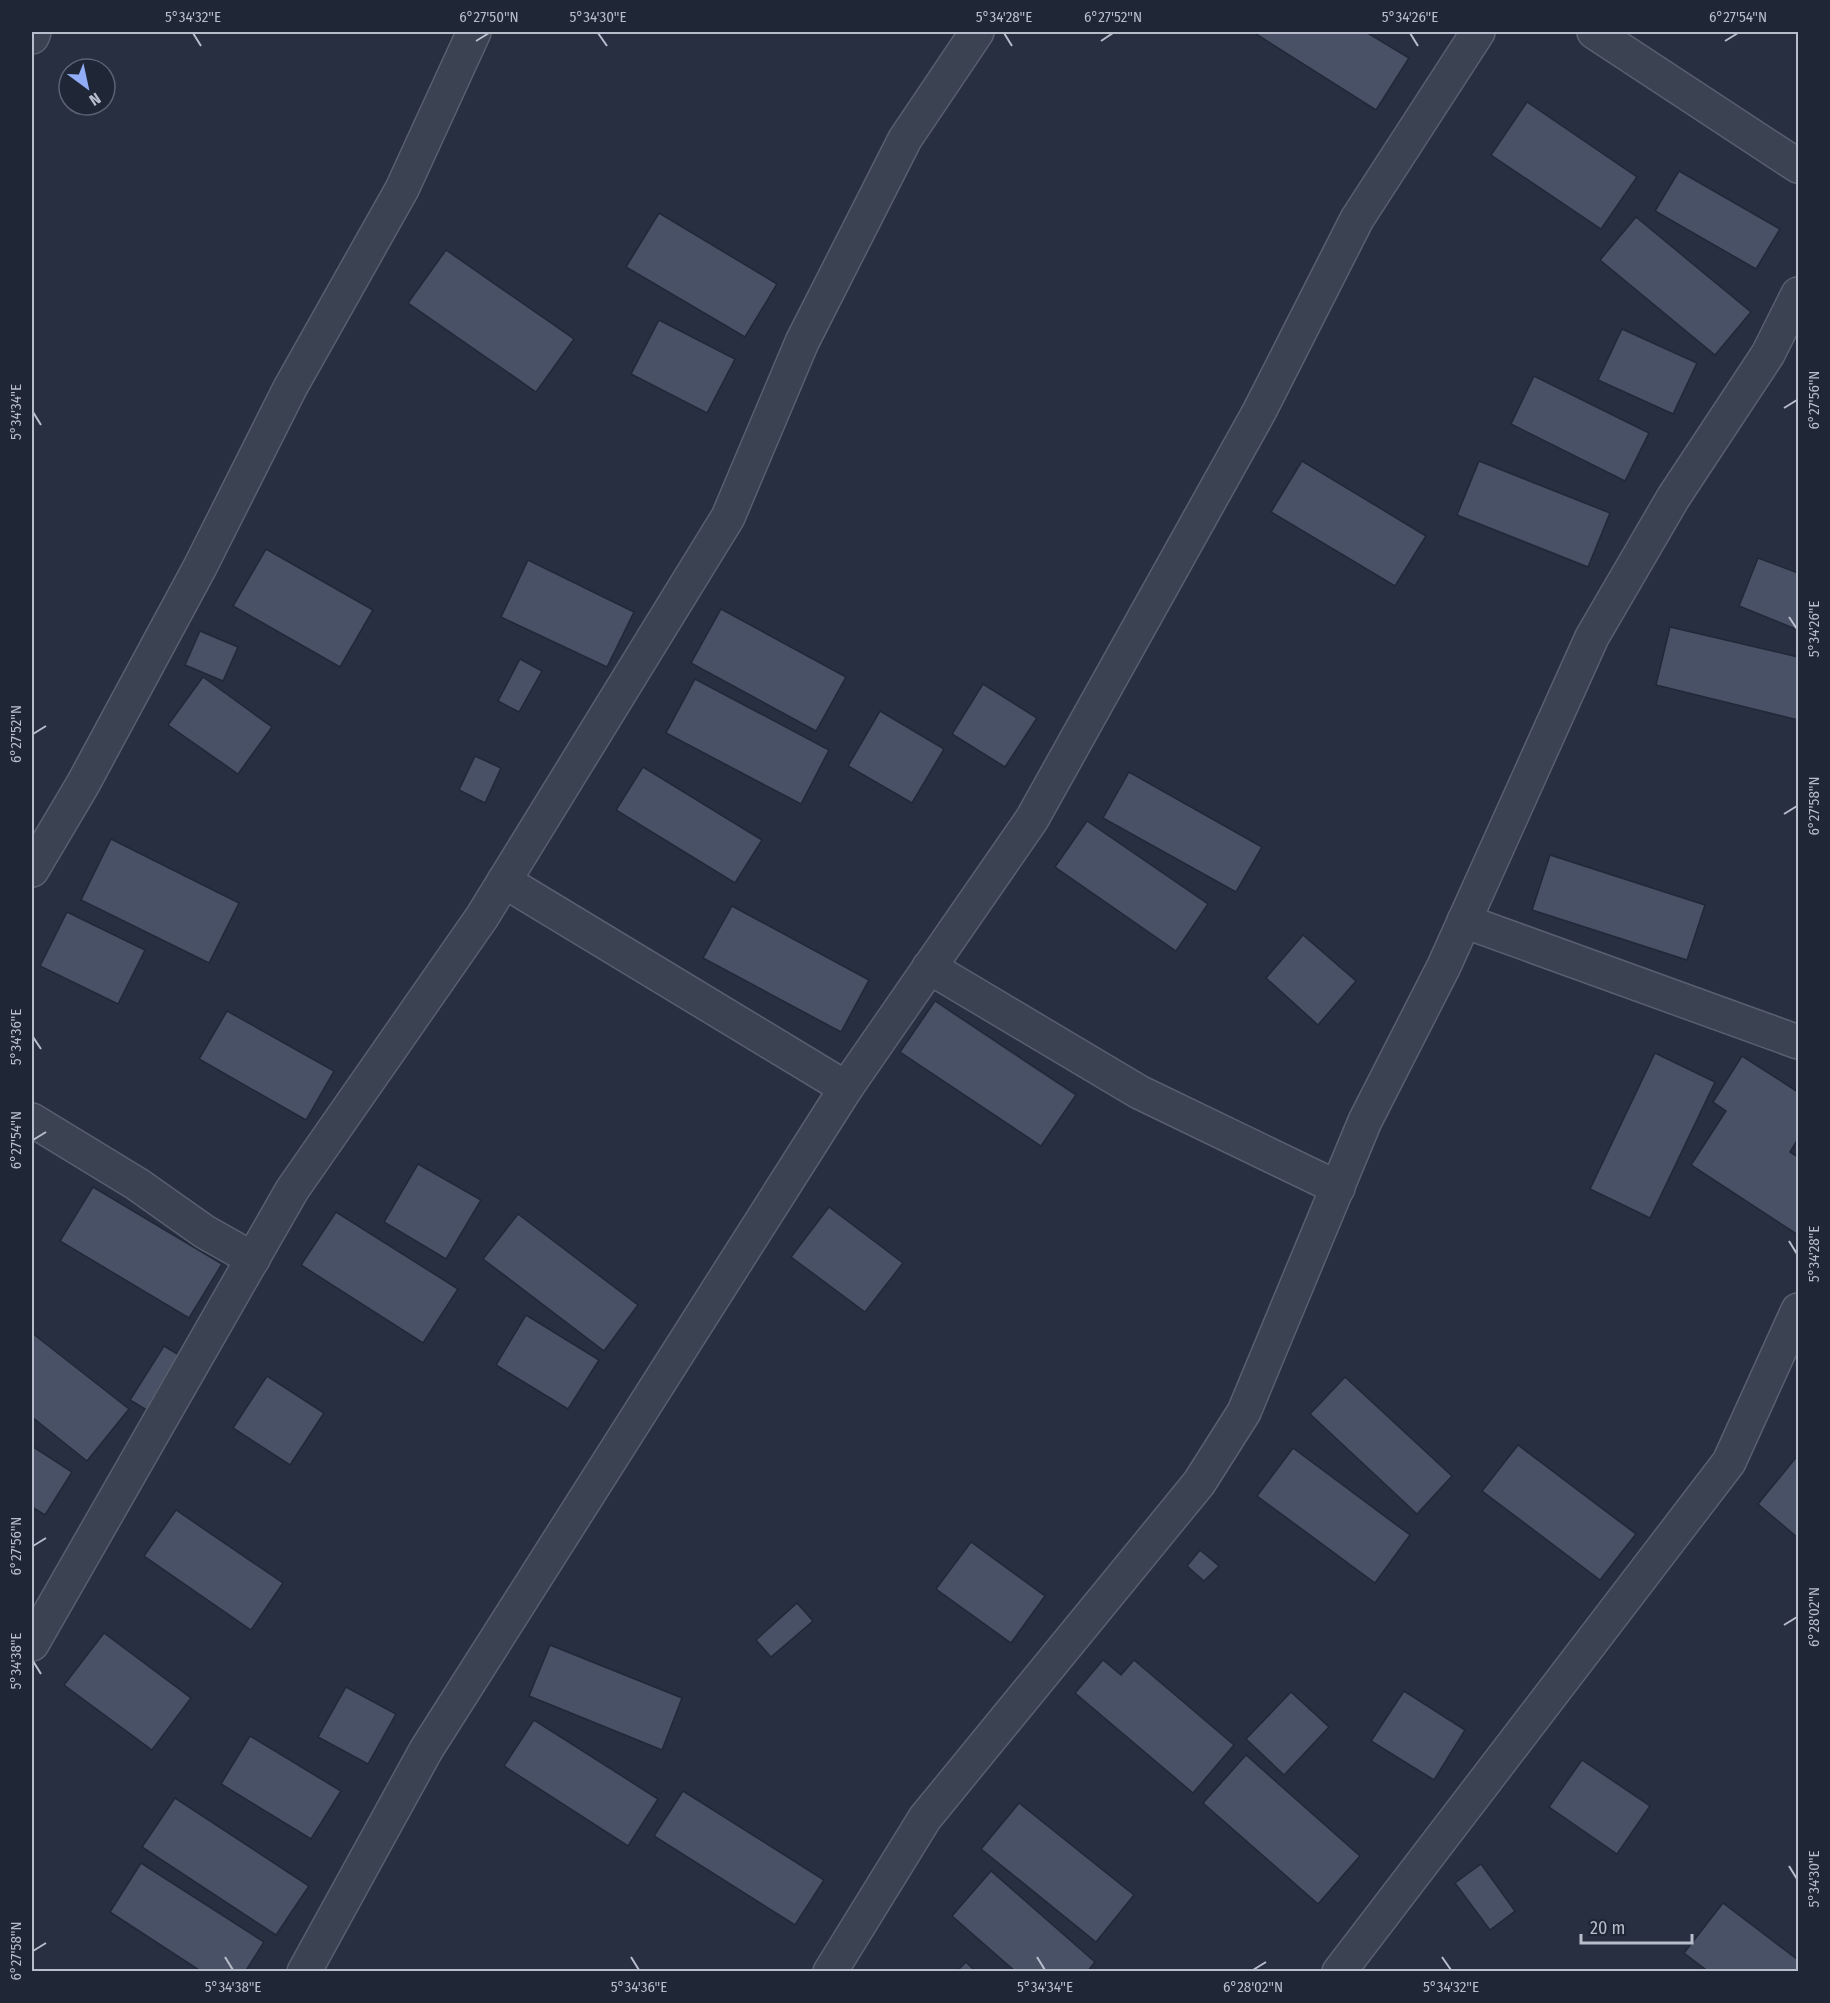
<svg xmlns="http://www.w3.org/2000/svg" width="1830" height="2003" font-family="'Fira Sans Condensed',sans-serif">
  <rect width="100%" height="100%" fill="#272f41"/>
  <g fill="#485165" stroke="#212838" stroke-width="1.5">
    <path d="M1253,32H1366L1409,58L1376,110Z"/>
    <path d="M1527,102L1637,177L1601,229L1491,155Z"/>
    <path d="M1679,171L1780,229L1756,269L1655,211Z"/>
    <path d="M659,213L777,284L745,337L626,267Z"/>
    <path d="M1636,217L1751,312L1715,355L1600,260Z"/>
    <path d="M446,250L574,339L536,392L408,303Z"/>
    <path d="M659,320L735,359L707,413L631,374Z"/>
    <path d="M1622,329L1697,363L1673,414L1598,380Z"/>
    <path d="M1534,376L1649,433L1625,481L1511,424Z"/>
    <path d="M1302,461L1426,536L1395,586L1271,512Z"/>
    <path d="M1479,461L1610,513L1588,567L1457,515Z"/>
    <path d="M266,549L373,610L340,667L233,606Z"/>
    <path d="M1758,558L1798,573V630L1739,606Z"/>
    <path d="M528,560L634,612L607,667L501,617Z"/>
    <path d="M721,609L846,677L816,731L691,663Z"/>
    <path d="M1670,627L1798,657V720L1656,685Z"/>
    <path d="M200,631L238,647L223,681L185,665Z"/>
    <path d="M520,659L542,671L519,712L498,701Z"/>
    <path d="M203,677L272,727L238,774L168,725Z"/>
    <path d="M695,679L829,750L801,804L666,733Z"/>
    <path d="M983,684L1037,718L1005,767L952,734Z"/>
    <path d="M880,711L944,749L912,803L848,766Z"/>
    <path d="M475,756L501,768L485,803L459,790Z"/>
    <path d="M643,767L762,840L735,883L616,810Z"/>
    <path d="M1129,772L1262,847L1236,892L1103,818Z"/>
    <path d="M1087,821L1208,904L1176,951L1055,867Z"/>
    <path d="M111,839L239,903L209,963L81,900Z"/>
    <path d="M1550,855L1705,905L1687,960L1532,910Z"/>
    <path d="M732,906L869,980L841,1032L703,958Z"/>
    <path d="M67,912L145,950L118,1004L40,966Z"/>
    <path d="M1303,935L1356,981L1318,1025L1266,978Z"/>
    <path d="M935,1001L1076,1095L1041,1146L900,1052Z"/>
    <path d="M227,1011L334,1071L306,1120L199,1059Z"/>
    <path d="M1655,1053L1715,1082L1650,1218L1590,1189Z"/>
    <path d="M1742,1056L1798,1092V1139L1790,1152L1798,1157V1235L1691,1165L1726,1111L1713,1102Z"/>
    <path d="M418,1164L481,1200L446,1259L384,1222Z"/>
    <path d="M93,1187L222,1264L189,1318L60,1241Z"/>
    <path d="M829,1207L903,1263L865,1312L791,1257Z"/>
    <path d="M336,1212L458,1289L423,1343L301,1265Z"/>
    <path d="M518,1214L638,1305L604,1351L483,1259Z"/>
    <path d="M526,1315L599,1360L568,1409L496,1365Z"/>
    <path d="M32,1333L129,1409L87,1461L32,1417Z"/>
    <path d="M164,1346L189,1361L155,1415L130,1400Z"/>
    <path d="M267,1376L324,1413L290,1465L233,1428Z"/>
    <path d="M1345,1377L1452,1476L1417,1514L1310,1414Z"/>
    <path d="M1518,1445L1636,1534L1600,1580L1482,1491Z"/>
    <path d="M32,1446L72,1472L45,1515L32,1507Z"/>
    <path d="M1293,1448L1410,1535L1375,1583L1257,1496Z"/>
    <path d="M1798,1455V1538L1758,1504Z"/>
    <path d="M176,1510L283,1583L251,1630L144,1556Z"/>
    <path d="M971,1542L1045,1596L1011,1643L936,1589Z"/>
    <path d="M1200,1550L1219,1566L1204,1581L1187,1566Z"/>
    <path d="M797,1603L813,1621L771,1657L756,1640Z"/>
    <path d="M104,1633L191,1698L152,1750L64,1685Z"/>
    <path d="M550,1645L682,1698L662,1750L529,1696Z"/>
    <path d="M1103,1660L1121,1675L1134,1660L1234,1745L1193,1793L1075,1693Z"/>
    <path d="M346,1687L396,1714L368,1764L318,1737Z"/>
    <path d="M1404,1691L1465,1730L1434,1780L1371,1741Z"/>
    <path d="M1291,1692L1329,1727L1284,1775L1246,1739Z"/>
    <path d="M534,1720L658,1799L628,1846L504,1766Z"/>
    <path d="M250,1736L341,1791L311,1839L221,1784Z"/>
    <path d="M1246,1755L1360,1856L1318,1904L1203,1803Z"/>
    <path d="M1582,1760L1650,1806L1617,1854L1549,1807Z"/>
    <path d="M683,1791L824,1880L795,1925L654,1836Z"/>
    <path d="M175,1798L309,1886L276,1935L142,1847Z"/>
    <path d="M1019,1803L1134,1895L1096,1942L981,1849Z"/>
    <path d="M141,1863L264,1942L245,1972H202L110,1912Z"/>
    <path d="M1481,1864L1515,1911L1490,1930L1455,1883Z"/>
    <path d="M991,1871L1095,1962L1087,1972H1016L952,1916Z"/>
    <path d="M1723,1903L1798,1960V1972H1709L1684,1953Z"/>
    <path d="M966,1962L976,1972H956Z"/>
  </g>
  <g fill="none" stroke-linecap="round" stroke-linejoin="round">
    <defs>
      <g id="street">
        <path d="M1594,32L1798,166"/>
        <path d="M32,37L34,32"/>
        <path d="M32,870L83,784L200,567L290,388L402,189L474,32"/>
        <path d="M504,881L846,1088"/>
        <path d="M1464,921L1798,1042"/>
        <path d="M929,967L1139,1092L1338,1188"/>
        <path d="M32,1120L137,1184L205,1232L253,1259"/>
        <path d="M32,1644L292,1190L482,917L728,517L802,342L905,139L977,32"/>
        <path d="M304,1972L426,1750L846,1088L1032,819L1259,412L1357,219L1478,32"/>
        <path d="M830,1972L925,1818L1199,1483L1244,1412L1365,1121L1444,966L1592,637L1673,498L1768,354L1798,294"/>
        <path d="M1339,1972L1729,1462L1798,1310"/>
      </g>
    </defs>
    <use href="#street" stroke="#595f6e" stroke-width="36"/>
    <use href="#street" stroke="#3b4251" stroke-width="33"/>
  </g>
  <path fill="none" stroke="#b8bdcb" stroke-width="2" d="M193,33L201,46M598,33L607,46M1004,33L1012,46M1410,33L1418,46M476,41L489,33M1101,41L1113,33M1725,41L1738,33M1784,408L1797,400M33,412L41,425M1789,617L1797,629M33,734L46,726M1784,814L1797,806M33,1037L41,1049M33,1140L46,1132M1789,1241L1797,1254M33,1546L46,1538M1784,1625L1797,1617M33,1661L41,1674M1789,1866L1797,1879M33,1951L46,1943M225,1957L233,1970M631,1957L639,1970M1037,1957L1045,1970M1442,1957L1451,1970M1253,1970L1266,1962"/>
  <rect width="1830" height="2003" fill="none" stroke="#1f2636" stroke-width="66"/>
  <g transform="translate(87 87) rotate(147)"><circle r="28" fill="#1f2636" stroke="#5c6272" stroke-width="1.5"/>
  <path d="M0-4.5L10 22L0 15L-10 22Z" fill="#91adf7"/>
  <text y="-9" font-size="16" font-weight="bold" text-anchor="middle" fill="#b8bdcb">N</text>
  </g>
  <path d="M1581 1934v9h111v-9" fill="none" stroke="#b8bdcb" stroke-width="3"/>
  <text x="1590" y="1934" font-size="18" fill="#b8bdcb" stroke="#1f2636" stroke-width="4.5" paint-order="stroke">20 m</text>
  <rect x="33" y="33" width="1764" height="1937" fill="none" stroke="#b8bdcb" stroke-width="2"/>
  <g font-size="15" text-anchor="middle" fill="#b8bdcb">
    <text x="193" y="22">5°34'32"E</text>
    <text x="489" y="22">6°27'50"N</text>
    <text x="598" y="22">5°34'30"E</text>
    <text x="1004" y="22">5°34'28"E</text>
    <text x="1113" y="22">6°27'52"N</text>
    <text x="1410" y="22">5°34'26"E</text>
    <text x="1738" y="22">6°27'54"N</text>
    <text transform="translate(1814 400) rotate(-90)" y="5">6°27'56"N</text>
    <text transform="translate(16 412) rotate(-90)" y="5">5°34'34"E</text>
    <text transform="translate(1814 629) rotate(-90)" y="5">5°34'26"E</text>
    <text transform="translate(16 734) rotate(-90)" y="5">6°27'52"N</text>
    <text transform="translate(1814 806) rotate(-90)" y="5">6°27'58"N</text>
    <text transform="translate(16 1037) rotate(-90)" y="5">5°34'36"E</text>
    <text transform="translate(16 1140) rotate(-90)" y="5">6°27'54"N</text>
    <text transform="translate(1814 1254) rotate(-90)" y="5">5°34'28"E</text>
    <text transform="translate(16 1546) rotate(-90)" y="5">6°27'56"N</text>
    <text transform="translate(1814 1617) rotate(-90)" y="5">6°28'02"N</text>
    <text transform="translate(16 1661) rotate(-90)" y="5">5°34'38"E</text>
    <text transform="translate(1814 1879) rotate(-90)" y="5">5°34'30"E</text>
    <text transform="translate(16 1951) rotate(-90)" y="5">6°27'58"N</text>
    <text x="233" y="1992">5°34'38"E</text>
    <text x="639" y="1992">5°34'36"E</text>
    <text x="1045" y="1992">5°34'34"E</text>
    <text x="1253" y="1992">6°28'02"N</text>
    <text x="1451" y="1992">5°34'32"E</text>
  </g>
</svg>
